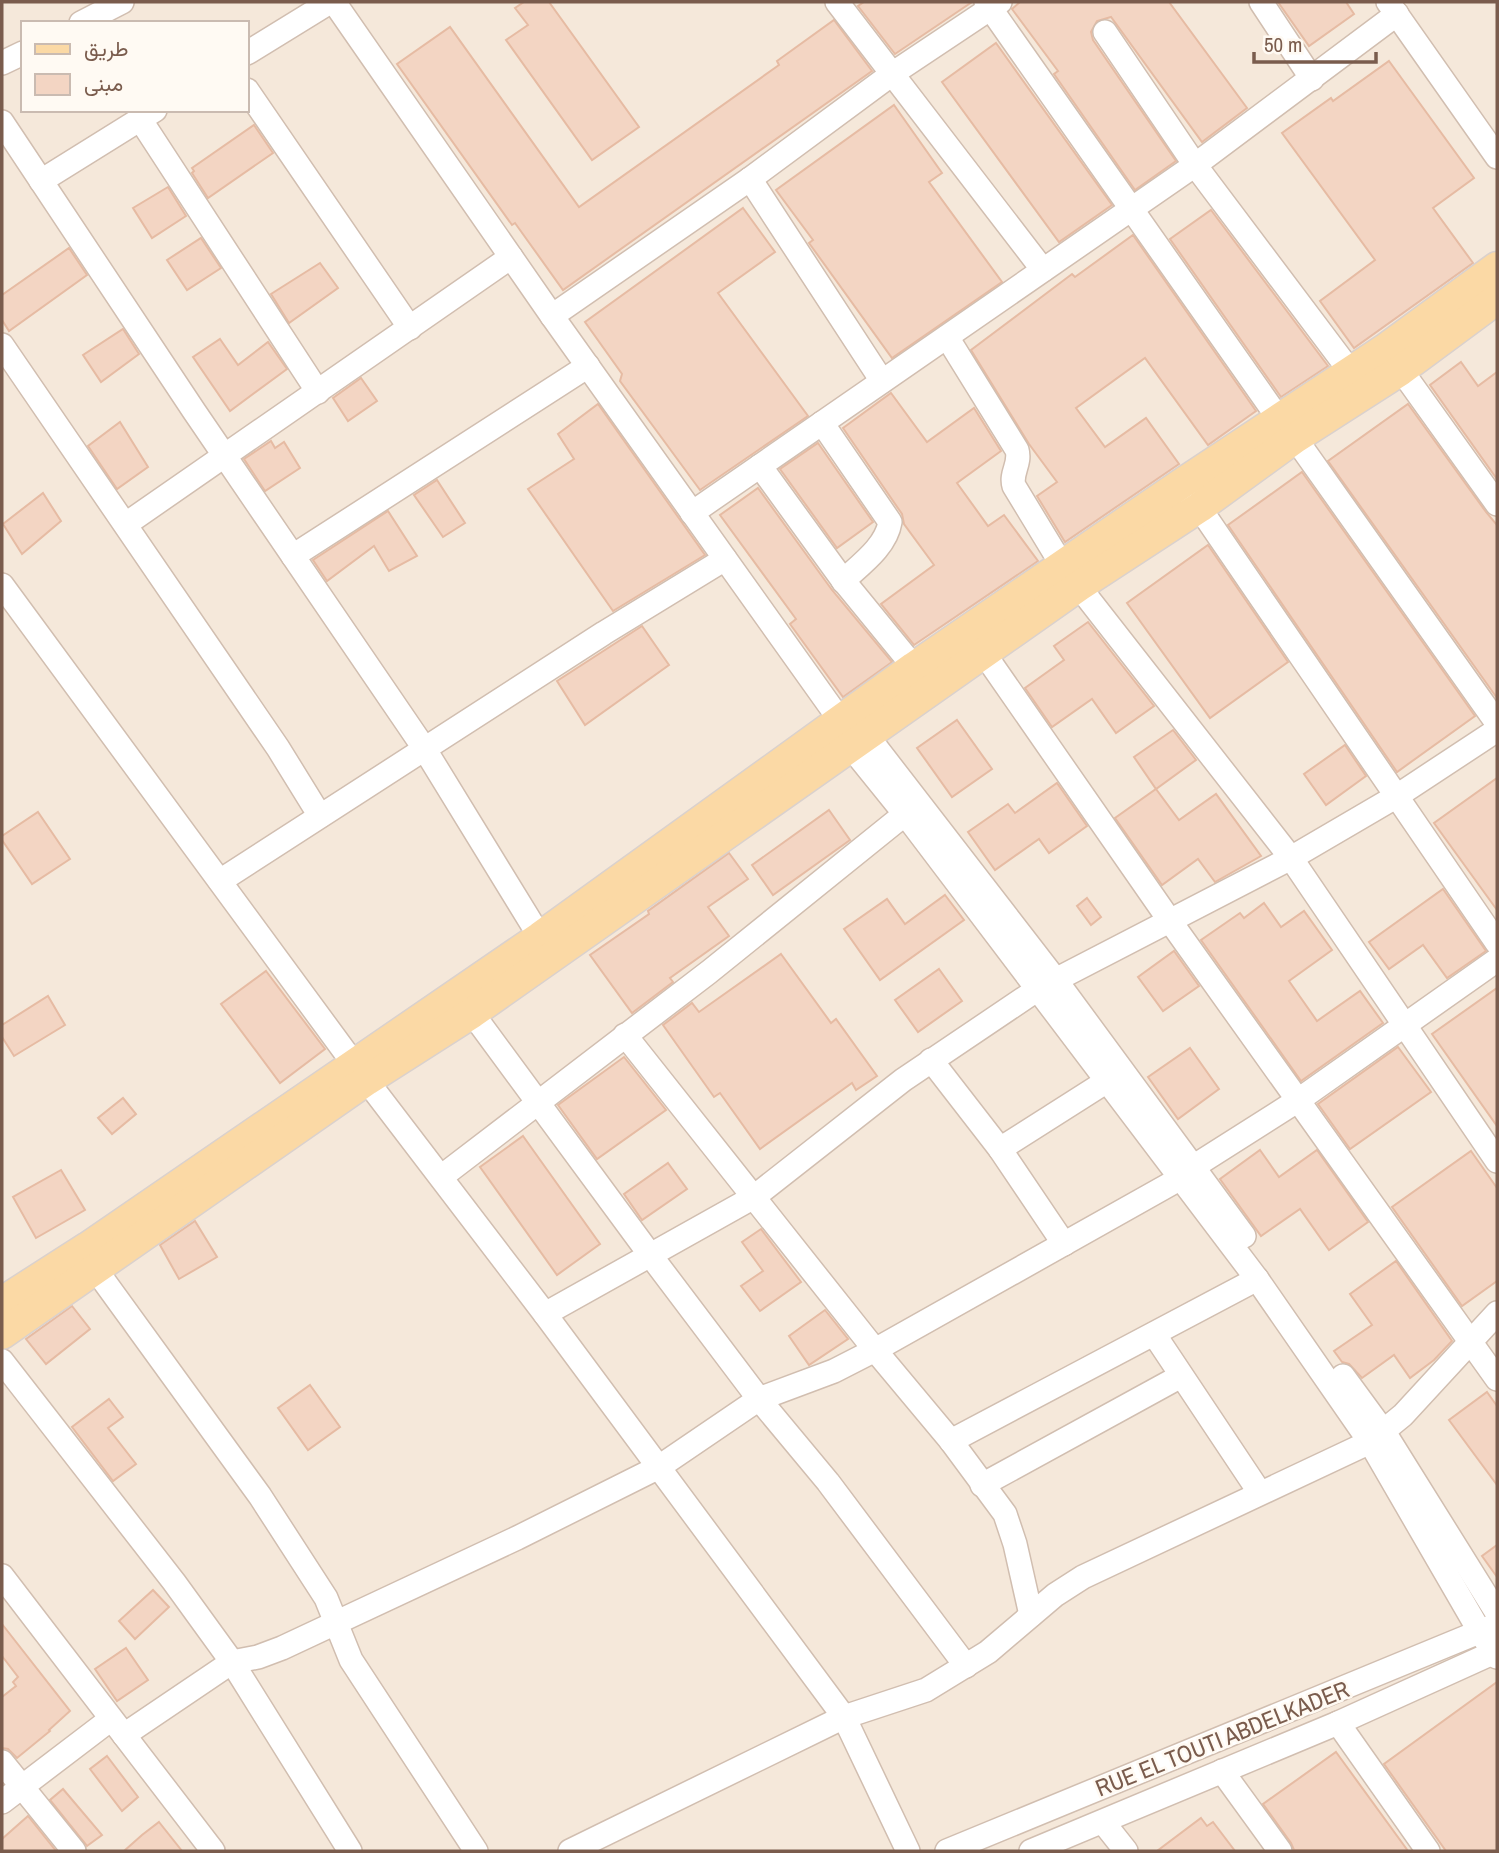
<svg xmlns="http://www.w3.org/2000/svg" width="1499" height="1853" font-family="'Archivo Narrow',Vazirmatn,sans-serif">
  <rect width="100%" height="100%" fill="#fdf6ec"/>
  <path fill="#f5e8da" fill-rule="evenodd" d="M2,2H1497V1851H2ZM23,23H247V110H23Z"/>
  <g fill="#f3d5c3" stroke="#e6bba3" stroke-width="2">
    <path d="M524,2H549L639,127L592,160L506,40L528,25L515,8Z"/>
    <path d="M864,2H972L895,54L858,6Z"/>
    <path d="M1020,2H1169L1247,108L1202,142L1111,17L1097,21L1091,32L1093,40L1176,161L1135,190L1054,74L1058,71L1012,9Z"/>
    <path d="M1278,2H1346L1354,14L1309,46Z"/>
    <path d="M834,20L872,71L563,290L515,223L512,225L397,64L450,27L579,207L779,65L777,61Z"/>
    <path d="M996,43L1112,205L1059,242L942,82Z"/>
    <path d="M1389,61L1474,178L1433,208L1473,263L1354,348L1320,301L1375,260L1282,133L1331,98L1333,101Z"/>
    <path d="M894,105L942,173L929,182L1002,282L892,358L809,243L813,240L776,190Z"/>
    <path d="M254,125L273,153L208,198L192,173L194,171L192,168Z"/>
    <path d="M168,187L186,216L152,238L133,208Z"/>
    <path d="M743,208L775,252L718,293L808,416L700,490L620,381L622,374L585,322Z"/>
    <path d="M1211,210L1328,366L1281,397L1170,239Z"/>
    <path d="M1133,235L1256,411L1208,445L1145,358L1076,408L1105,447L1146,418L1179,464L1065,542L1037,496L1057,482L1029,444L971,350L1072,274L1075,277Z"/>
    <path d="M201,238L221,268L187,290L167,260Z"/>
    <path d="M69,248L87,275L9,331L2,320V295Z"/>
    <path d="M320,263L338,288L289,323L271,294Z"/>
    <path d="M123,329L139,354L101,382L83,355Z"/>
    <path d="M220,339L238,365L268,342L287,369L230,411L193,357Z"/>
    <path d="M1461,362L1478,386L1497,372V479L1430,385Z"/>
    <path d="M361,378L377,401L348,421L333,398Z"/>
    <path d="M891,393L927,442L974,408L1001,451L957,483L988,526L1004,515L1038,561L914,645L881,604L934,565L904,524L902,514L843,428Z"/>
    <path d="M598,404L705,555L613,611L528,489L574,459L558,434Z"/>
    <path d="M1408,404L1486,512L1497,525V698L1328,461Z"/>
    <path d="M120,422L148,467L117,489L88,446Z"/>
    <path d="M271,441L275,448L284,442L300,468L265,491L244,459Z"/>
    <path d="M818,443L873,522L837,548L780,469Z"/>
    <path d="M1302,472L1475,716L1397,772L1228,525Z"/>
    <path d="M437,480L465,523L443,537L414,495Z"/>
    <path d="M758,488L832,590L892,662L843,697L790,624L796,619L720,515Z"/>
    <path d="M43,493L61,521L22,554L3,524Z"/>
    <path d="M388,511L417,556L389,571L374,546L327,581L313,560Z"/>
    <path d="M1208,545L1288,662L1210,718L1127,603Z"/>
    <path d="M1088,622L1154,706L1116,733L1092,699L1052,727L1025,688L1064,660L1054,646Z"/>
    <path d="M642,626L669,665L585,725L557,681Z"/>
    <path d="M957,720L992,769L952,797L917,748Z"/>
    <path d="M1173,730L1196,760L1156,789L1134,757Z"/>
    <path d="M1345,745L1366,776L1326,805L1304,774Z"/>
    <path d="M1497,778V910L1434,823Z"/>
    <path d="M1057,783L1087,826L1049,853L1039,839L995,870L968,832L1008,804L1015,813Z"/>
    <path d="M1156,789L1179,820L1216,794L1261,856L1215,882L1198,859L1162,885L1115,818Z"/>
    <path d="M829,810L850,840L773,895L752,865Z"/>
    <path d="M38,812L70,859L32,884L2,840V836Z"/>
    <path d="M729,853L748,879L708,907L729,936L670,978L673,982L632,1013L590,955L649,914L648,911Z"/>
    <path d="M1443,889L1486,951L1447,978L1423,945L1389,969L1369,942Z"/>
    <path d="M945,895L964,920L880,980L844,929L887,899L905,924Z"/>
    <path d="M1087,898L1101,917L1091,925L1077,906Z"/>
    <path d="M1264,903L1281,927L1304,911L1332,950L1289,981L1317,1021L1360,991L1383,1023L1301,1081L1201,940L1240,913L1244,918Z"/>
    <path d="M1174,951L1199,986L1163,1011L1138,977Z"/>
    <path d="M781,954L831,1023L836,1019L877,1076L856,1090L852,1083L760,1149L720,1093L714,1097L663,1025L692,1003L699,1012Z"/>
    <path d="M939,969L962,1001L918,1032L895,1000Z"/>
    <path d="M266,971L325,1049L280,1083L221,1004Z"/>
    <path d="M1497,988V1126L1432,1034Z"/>
    <path d="M48,996L65,1025L14,1056L2,1037V1025Z"/>
    <path d="M1398,1047L1431,1092L1350,1149L1318,1104Z"/>
    <path d="M1190,1048L1219,1089L1178,1119L1148,1077Z"/>
    <path d="M624,1057L666,1110L597,1159L558,1105Z"/>
    <path d="M123,1098L136,1114L112,1134L98,1118Z"/>
    <path d="M523,1136L600,1244L557,1275L480,1167Z"/>
    <path d="M1260,1150L1279,1177L1317,1150L1368,1222L1329,1250L1300,1209L1261,1236L1220,1179Z"/>
    <path d="M1471,1151L1497,1188V1281L1462,1306L1392,1207Z"/>
    <path d="M668,1163L687,1189L642,1220L624,1194Z"/>
    <path d="M61,1170L85,1210L36,1238L13,1197Z"/>
    <path d="M195,1221L217,1257L179,1279L160,1245Z"/>
    <path d="M761,1229L801,1282L760,1311L741,1286L763,1271L742,1242Z"/>
    <path d="M1396,1261L1452,1341L1434,1360L1410,1378L1394,1355L1362,1378L1349,1364L1342,1362L1334,1351L1372,1325L1350,1294Z"/>
    <path d="M72,1306L90,1329L46,1364L26,1339Z"/>
    <path d="M825,1310L848,1339L809,1365L789,1336Z"/>
    <path d="M310,1385L340,1427L308,1450L278,1408Z"/>
    <path d="M1487,1392L1497,1406V1485L1449,1420Z"/>
    <path d="M109,1399L123,1417L108,1428L136,1464L113,1481L72,1427Z"/>
    <path d="M1497,1545V1577L1482,1556Z"/>
    <path d="M153,1590L169,1607L135,1639L119,1621Z"/>
    <path d="M2,1624L70,1711L49,1730L50,1731L17,1758L8,1749L2,1748V1697L16,1686L13,1682L18,1677L2,1656Z"/>
    <path d="M126,1648L148,1680L117,1701L95,1669Z"/>
    <path d="M1497,1682V1851H1446L1384,1764Z"/>
    <path d="M1336,1752L1408,1851L1294,1850L1291,1843L1263,1804Z"/>
    <path d="M107,1756L138,1797L122,1811L90,1769Z"/>
    <path d="M63,1789L102,1835L87,1846L50,1800Z"/>
    <path d="M28,1816L56,1851H2V1839Z"/>
    <path d="M1201,1818L1207,1826L1213,1822L1235,1851H1157Z"/>
    <path d="M159,1822L182,1851H124L142,1835Z"/>
  </g>
  <g fill="none" stroke-linecap="round" stroke-linejoin="round">
    <defs>
      <g id="minor">
        <path d="M334,2L552,316L835,713L833,725L905,814L1257,1279L1370,1442L1480,1632L1497,1657"/>
        <path d="M837,2L1043,270"/>
        <path d="M986,2L1279,419"/>
        <path d="M1261,2L1312,79"/>
        <path d="M1388,2L1497,157"/>
        <path d="M81,23L122,2"/>
        <path d="M1105,32L1195,165L1350,371"/>
        <path d="M247,53L330,2"/>
        <path d="M2,63L23,53"/>
        <path d="M247,90L410,328"/>
        <path d="M140,119L318,392"/>
        <path d="M2,122L194,411L424,748L540,937"/>
        <path d="M750,179L882,381"/>
        <path d="M41,181L155,110"/>
        <path d="M552,316L750,179L892,74L1000,2"/>
        <path d="M947,337L1017,450C1021,464 1010,473 1014,486L1062,565L1291,858L1497,1161"/>
        <path d="M2,345L278,748L320,816"/>
        <path d="M1391,356L1497,504"/>
        <path d="M822,423L890,522C886,547 860,565 843,581"/>
        <path d="M1295,438L1497,723"/>
        <path d="M760,466L842,579L914,667"/>
        <path d="M1190,494L1497,943"/>
        <path d="M692,513L1195,165L1397,14"/>
        <path d="M126,524L511,257"/>
        <path d="M293,556L588,366"/>
        <path d="M2,585L354,1064L545,1314L844,1717L908,1851"/>
        <path d="M983,652L1170,921L1497,1379"/>
        <path d="M858,724L1055,979L1244,1236"/>
        <path d="M220,881L604,633L725,559"/>
        <path d="M472,1013L651,1256L759,1399L828,1482L966,1666"/>
        <path d="M625,1035L875,1350L951,1441L1005,1514L1015,1544L1031,1615"/>
        <path d="M931,1060L1000,1149"/>
        <path d="M1193,1167L1300,1099L1497,960"/>
        <path d="M441,1177L709,972L905,814"/>
        <path d="M1064,1244L1000,1149L1107,1081"/>
        <path d="M96,1270L260,1496L326,1598L351,1660L476,1851"/>
        <path d="M545,1314L754,1197L903,1080L1038,989L1291,858L1397,796L1497,730"/>
        <path d="M1154,1334L1260,1493"/>
        <path d="M2,1361L174,1582L232,1662L350,1851"/>
        <path d="M1343,1376L1384,1432L1497,1613"/>
        <path d="M951,1441L1257,1279"/>
        <path d="M982,1485L1181,1376"/>
        <path d="M2,1576L213,1851"/>
        <path d="M1338,1723L1428,1851"/>
        <path d="M124,1735L232,1662L258,1657L282,1648L517,1538L659,1467L759,1399L834,1371L875,1350L1181,1178"/>
        <path d="M2,1762L74,1851"/>
        <path d="M1222,1771L1280,1851"/>
        <path d="M2,1802L111,1719"/>
        <path d="M1103,1822L1126,1851"/>
        <path d="M570,1851L844,1717L926,1690L988,1652L1055,1595L1083,1577L1370,1442L1403,1415L1497,1313"/>
        <path d="M947,1851L1491,1627"/>
        <path d="M1031,1851L1338,1723L1497,1651"/>
      </g>
      <g id="major">
        <path d="M2,1302L88,1247L540,937L914,667L1181,484L1385,349L1497,267"/>
        <path d="M2,1334L367,1080L472,1013L1079,586L1200,507L1295,438L1401,370L1497,299"/>
      </g>
    </defs>
    <use href="#minor" stroke="#d1beb0" stroke-width="26"/>
    <use href="#major" stroke="#dad1cd" stroke-width="33"/>
    <use href="#minor" stroke="#fff" stroke-width="23"/>
    <use href="#major" stroke="#fbd9a5" stroke-width="30"/>
  </g>
  <g text-anchor="middle" dominant-baseline="central" stroke-width="5" stroke-linejoin="round" paint-order="stroke">
    <g font-size="24" fill="#7a5c4d" stroke="#fffaf3">
      <text transform="translate(1222 1738) rotate(-22)">RUE EL TOUTI ABDELKADER</text>
    </g>
  </g>
  <rect width="1499" height="1853" fill="none" stroke="#7a5c4d" stroke-width="7"/>
  <rect x="21" y="21" width="228" height="91" fill="#fffaf3" stroke="#cabbb1" stroke-width="2"/>
  <rect x="35" y="44" width="35" height="10" fill="#fbd9a5" stroke="#cabbb1" stroke-width="2"/>
  <text x="84" y="56" font-size="21" fill="#7a5c4d">طريق</text>
  <rect x="35" y="74" width="35" height="21" fill="#f3d5c3" stroke="#cabbb1" stroke-width="2"/>
  <text x="84" y="91" font-size="21" fill="#7a5c4d">مبنى</text>
  <path d="M1254 52v10h122v-10" fill="none" stroke="#7a5c4d" stroke-width="3.5"/>
  <text x="1264" y="52" font-size="21" fill="#7a5c4d" stroke="#fffaf3" stroke-width="5" paint-order="stroke">50 m</text>
</svg>
